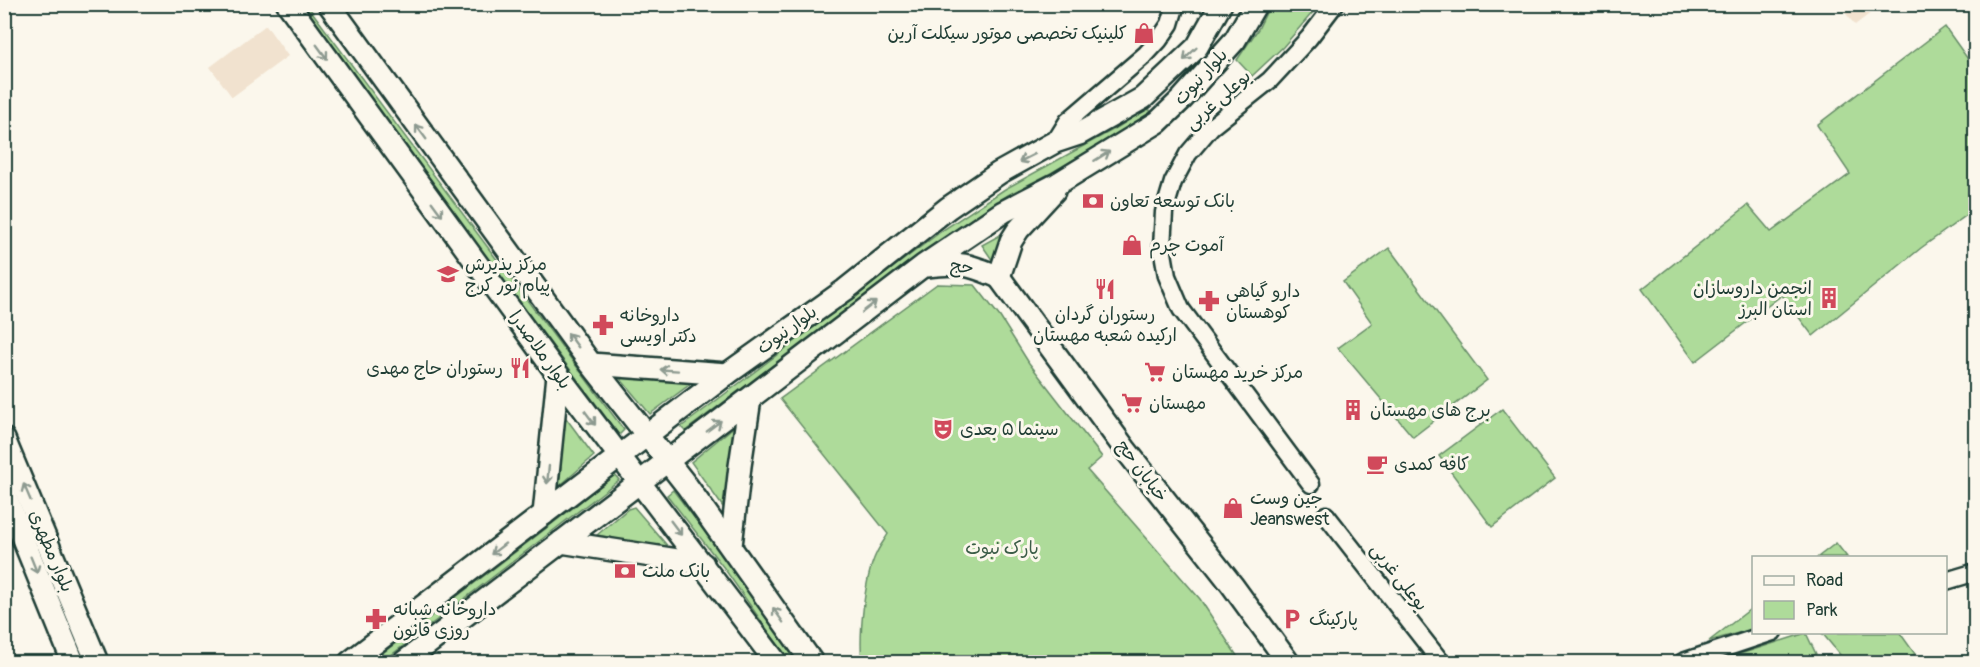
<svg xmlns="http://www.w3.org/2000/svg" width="1980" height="667" font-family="Pangolin,'Playpen Sans Arabic',sans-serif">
  <rect width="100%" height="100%" fill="#fbf7ec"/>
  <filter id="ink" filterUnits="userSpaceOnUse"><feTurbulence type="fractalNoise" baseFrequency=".0167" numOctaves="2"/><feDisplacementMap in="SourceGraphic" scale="12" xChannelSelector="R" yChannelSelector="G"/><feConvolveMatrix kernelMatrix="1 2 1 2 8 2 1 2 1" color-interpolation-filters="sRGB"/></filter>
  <g filter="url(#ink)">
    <g fill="#f1e2cf">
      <path d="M1839,5H1881L1855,25Z"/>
      <path d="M266,25L288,56L232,97L210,67Z"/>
    </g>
    <g fill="#aedb9a" stroke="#668c67" stroke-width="1.5">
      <path d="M298,5H307L624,430L619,435Z"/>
      <path d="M1270,5H1319L1283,47L1252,76L1237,60L1258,29Z"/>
      <path d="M1945,27L1975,69V209L1921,248L1813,336L1782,295L1695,362L1642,289L1748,205L1771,232L1850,174L1817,125Z"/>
      <path d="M1146,109L1150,110L1151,114L1051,173L1008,195L948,235L685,431L681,427L943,230L1005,189L1118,127Z"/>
      <path d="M1013,228L993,261L982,245Z"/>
      <path d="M1389,248L1487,380L1413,437L1338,348L1372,323L1343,282Z"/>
      <path d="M937,284L975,285L1000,317L1029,363L1102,457L1087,470L1200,599L1241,662H862C859,636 864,579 876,554C879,547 884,541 888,534L780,399Z"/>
      <path d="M619,377L693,382L650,414Z"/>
      <path d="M1502,409L1555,478L1492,527L1439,456Z"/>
      <path d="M563,414L594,456L556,489Z"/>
      <path d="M736,425L723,507L691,462Z"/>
      <path d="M614,474L619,480L382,662H371L574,507Z"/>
      <path d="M673,490L729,563L799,662H790L724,568L667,495Z"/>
      <path d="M634,507L671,550L597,535L628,509Z"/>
      <path d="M1836,543L1847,557H1818Z"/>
      <path d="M1753,607V629L1709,641Z"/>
      <path d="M1806,633L1816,654L1804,662H1735L1731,657Z"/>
      <path d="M1822,633H1900L1915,654L1902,662H1846Z"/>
    </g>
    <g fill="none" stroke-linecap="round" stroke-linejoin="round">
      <defs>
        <g id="minor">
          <path d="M1055,142L1068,121L1146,54L1159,40L1170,24L1176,4"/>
          <path d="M1311,484L1181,309L1167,276L1162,247L1164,212L1173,182L1188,154L1211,127L1270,80L1309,38L1335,4"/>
          <path d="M1326,515L1441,662"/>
          <path d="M1946,581L1976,572"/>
          <path d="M1683,662L1773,632"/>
        </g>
        <g id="major">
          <path d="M288,4L558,375L776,662"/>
          <path d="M329,4L591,364L687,486L812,662"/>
          <path d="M927,266C961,262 968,264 999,277"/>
          <path d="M999,277L1125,449L1232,585L1288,662"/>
          <path d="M999,277L1011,241L1018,230L1054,191"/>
          <path d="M591,364L727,374"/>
          <path d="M4,439L97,662"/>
          <path d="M4,492L73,662"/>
          <path d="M544,514L558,375"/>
          <path d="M561,542L703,564"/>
          <path d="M731,546L740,466L750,399"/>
          <path d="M350,662L727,374L845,290L948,208L999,173L1055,142L1079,134L1143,98L1197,47L1221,4"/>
          <path d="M404,662L923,266L1003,212L1057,184L1158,122L1182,99L1235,40L1256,4"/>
        </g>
      </defs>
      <use href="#minor" stroke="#1f3d34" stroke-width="21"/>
      <use href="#major" stroke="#1f3d34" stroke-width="26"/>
      <use href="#minor" stroke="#fbf7ec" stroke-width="16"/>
      <use href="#major" stroke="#fbf7ec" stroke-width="21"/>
    </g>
    <defs><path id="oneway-shaft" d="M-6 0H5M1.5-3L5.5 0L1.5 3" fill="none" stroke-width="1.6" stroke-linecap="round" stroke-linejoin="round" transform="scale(1.5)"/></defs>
    <g stroke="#8d9a90">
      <use href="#oneway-shaft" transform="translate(322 52) rotate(54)"/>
      <use href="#oneway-shaft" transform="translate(1190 54) rotate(136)"/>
      <use href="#oneway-shaft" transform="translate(421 132) rotate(-126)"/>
      <use href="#oneway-shaft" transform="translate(1102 156) rotate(-32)"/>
      <use href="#oneway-shaft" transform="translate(1027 158) rotate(153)"/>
      <use href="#oneway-shaft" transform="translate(437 209) rotate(54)"/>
      <use href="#oneway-shaft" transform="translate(869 307) rotate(-38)"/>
      <use href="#oneway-shaft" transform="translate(573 340) rotate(-126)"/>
      <use href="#oneway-shaft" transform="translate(669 370) rotate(-176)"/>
      <use href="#oneway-shaft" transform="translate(590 418) rotate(53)"/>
      <use href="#oneway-shaft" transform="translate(714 426) rotate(-37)"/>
      <use href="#oneway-shaft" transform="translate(548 475) rotate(96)"/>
      <use href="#oneway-shaft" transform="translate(27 492) rotate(-113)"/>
      <use href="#oneway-shaft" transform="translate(676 528) rotate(53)"/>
      <use href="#oneway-shaft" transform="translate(498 549) rotate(142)"/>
      <use href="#oneway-shaft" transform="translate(34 565) rotate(68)"/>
      <use href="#oneway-shaft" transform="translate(778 615) rotate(-125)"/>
    </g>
  </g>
  <defs>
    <symbol id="shop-bare" viewBox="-9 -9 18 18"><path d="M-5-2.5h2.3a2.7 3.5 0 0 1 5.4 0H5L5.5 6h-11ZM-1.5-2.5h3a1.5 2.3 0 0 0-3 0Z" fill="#d1495b" stroke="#fbf7ec" stroke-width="2.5" paint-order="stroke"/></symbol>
    <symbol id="bank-bare" viewBox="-9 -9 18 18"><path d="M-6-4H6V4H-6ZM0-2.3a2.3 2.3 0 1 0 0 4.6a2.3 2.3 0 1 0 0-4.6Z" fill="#d1495b" stroke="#fbf7ec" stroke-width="2.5" paint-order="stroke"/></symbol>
    <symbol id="university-bare" viewBox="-9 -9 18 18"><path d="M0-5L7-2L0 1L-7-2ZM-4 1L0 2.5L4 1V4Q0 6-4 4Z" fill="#d1495b" stroke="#fbf7ec" stroke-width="2.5" paint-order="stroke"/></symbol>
    <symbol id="restaurant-bare" viewBox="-9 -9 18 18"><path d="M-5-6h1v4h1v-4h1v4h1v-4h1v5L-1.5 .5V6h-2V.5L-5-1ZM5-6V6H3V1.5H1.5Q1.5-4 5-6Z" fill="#d1495b" stroke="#fbf7ec" stroke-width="2.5" paint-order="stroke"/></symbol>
    <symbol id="building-bare" viewBox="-9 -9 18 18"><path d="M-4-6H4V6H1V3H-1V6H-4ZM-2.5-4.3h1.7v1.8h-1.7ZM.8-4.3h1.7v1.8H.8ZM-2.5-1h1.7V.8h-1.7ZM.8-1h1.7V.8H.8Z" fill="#d1495b" stroke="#fbf7ec" stroke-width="2.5" paint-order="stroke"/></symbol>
    <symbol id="pharmacy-bare" viewBox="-9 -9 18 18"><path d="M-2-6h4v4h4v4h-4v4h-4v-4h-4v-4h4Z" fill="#d1495b" stroke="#fbf7ec" stroke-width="2.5" paint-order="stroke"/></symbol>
    <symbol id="supermarket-bare" viewBox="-9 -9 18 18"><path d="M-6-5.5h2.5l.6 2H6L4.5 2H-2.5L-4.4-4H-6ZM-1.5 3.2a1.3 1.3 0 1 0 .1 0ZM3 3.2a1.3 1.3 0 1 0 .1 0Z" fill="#d1495b" stroke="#fbf7ec" stroke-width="2.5" paint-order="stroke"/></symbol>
    <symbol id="theatre-bare" viewBox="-9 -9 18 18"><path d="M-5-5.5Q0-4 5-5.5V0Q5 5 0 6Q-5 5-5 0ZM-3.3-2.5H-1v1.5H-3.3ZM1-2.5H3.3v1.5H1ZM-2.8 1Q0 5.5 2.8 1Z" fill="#d1495b" stroke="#fbf7ec" stroke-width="2.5" paint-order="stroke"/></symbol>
    <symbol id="cafe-bare" viewBox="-9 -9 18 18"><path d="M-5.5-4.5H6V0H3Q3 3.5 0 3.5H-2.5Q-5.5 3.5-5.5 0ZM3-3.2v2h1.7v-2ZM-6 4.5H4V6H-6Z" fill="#d1495b" stroke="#fbf7ec" stroke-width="2.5" paint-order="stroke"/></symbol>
    <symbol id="parking-bare" viewBox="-9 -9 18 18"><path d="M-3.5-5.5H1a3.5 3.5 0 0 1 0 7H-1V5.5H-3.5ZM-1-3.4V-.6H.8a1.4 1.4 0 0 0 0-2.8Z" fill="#d1495b" stroke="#fbf7ec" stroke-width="2.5" paint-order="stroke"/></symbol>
  </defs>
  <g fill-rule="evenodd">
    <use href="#shop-bare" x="1129" y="18" width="30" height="30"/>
    <use href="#bank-bare" x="1078" y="186" width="30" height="30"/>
    <use href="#shop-bare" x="1117" y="230" width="30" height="30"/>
    <use href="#university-bare" x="433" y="259" width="30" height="30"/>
    <use href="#restaurant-bare" x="1090" y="274" width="30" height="30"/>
    <use href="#building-bare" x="1814" y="283" width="30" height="30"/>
    <use href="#pharmacy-bare" x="1194" y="286" width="30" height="30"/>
    <use href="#pharmacy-bare" x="588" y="310" width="30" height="30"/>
    <use href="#restaurant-bare" x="505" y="353" width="30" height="30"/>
    <use href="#supermarket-bare" x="1140" y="357" width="30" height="30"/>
    <use href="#supermarket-bare" x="1117" y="388" width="30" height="30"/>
    <use href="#building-bare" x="1338" y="395" width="30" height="30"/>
    <use href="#theatre-bare" x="928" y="414" width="30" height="30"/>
    <use href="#cafe-bare" x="1362" y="449" width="30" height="30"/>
    <use href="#shop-bare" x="1218" y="493" width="30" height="30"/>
    <use href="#bank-bare" x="610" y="556" width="30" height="30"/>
    <use href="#pharmacy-bare" x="361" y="604" width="30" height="30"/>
    <use href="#parking-bare" x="1277" y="604" width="30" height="30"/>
  </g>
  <g text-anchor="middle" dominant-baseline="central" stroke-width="6" stroke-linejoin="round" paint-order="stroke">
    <g font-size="18" fill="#1f3d34" stroke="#fbf7ec" text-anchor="start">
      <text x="1127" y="33" text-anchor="end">کلینیک تخصصی موتور سیکلت آرین</text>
      <text x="1110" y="201">بانک توسعه تعاون</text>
      <text x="1149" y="245">آموت چرم</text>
      <text x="465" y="264">مرکز پذیرش<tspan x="465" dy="21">پیام نور کرج</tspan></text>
      <text x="1812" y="288" text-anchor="end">انجمن داروسازان<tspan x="1812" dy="21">استان البرز</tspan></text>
      <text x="1226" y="291">دارو گیاهی<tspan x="1226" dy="21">کوهستان</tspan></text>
      <text x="1105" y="314" text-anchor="middle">رستوران گردان<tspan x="1105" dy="21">ارکیده شعبه مهستان</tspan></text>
      <text x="620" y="315">داروخانه<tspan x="620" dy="21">دکتر اویسی</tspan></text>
      <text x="503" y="368" text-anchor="end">رستوران حاج مهدی</text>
      <text x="1172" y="372">مرکز خرید مهستان</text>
      <text x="1149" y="403">مهستان</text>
      <text x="1370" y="410">برج های مهستان</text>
      <text x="960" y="429">سینما ۵ بعدی</text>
      <text x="1394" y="464">کافه کمدی</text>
      <text x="1250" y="498">جین وست<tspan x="1250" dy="21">Jeanswest</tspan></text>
      <text x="642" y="571">بانک ملت</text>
      <text x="393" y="609">داروخانه شبانه<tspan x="393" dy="21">روزی قانون</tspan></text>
      <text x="1309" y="619">پارکینگ</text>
    </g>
    <g font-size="18" fill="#1f3d34" stroke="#fbf7ec">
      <text transform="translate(1201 77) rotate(-47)">بلوار نبوت</text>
      <text transform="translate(1218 100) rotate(-41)">بوعلی غربی</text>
      <text transform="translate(962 267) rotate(8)">حج</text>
      <text transform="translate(787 330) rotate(-36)">بلوار نبوت</text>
      <text transform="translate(540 350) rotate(54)">بلوار ملاصدرا</text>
      <text transform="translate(1142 471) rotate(53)">خیابان حج</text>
      <text transform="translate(51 551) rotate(67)">بلوار مطهری</text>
      <text transform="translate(1399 577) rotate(52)">بوعلی غربی</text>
    </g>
    <g font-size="18" fill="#3c5d48" stroke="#fbf7ec">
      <text x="1002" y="548">پارک نبوت</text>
    </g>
  </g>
  <rect width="1980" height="667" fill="none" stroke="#fbf7ec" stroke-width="24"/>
  <rect x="12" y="12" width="1956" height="643" fill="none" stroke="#1f3d34" stroke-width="2" filter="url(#ink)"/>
  <rect x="1752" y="556" width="195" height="78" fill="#fbf7ec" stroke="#a3ada2" stroke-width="1.5"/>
  <rect x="1764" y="576" width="30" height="9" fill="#fbf7ec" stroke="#a3ada2" stroke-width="1.5"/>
  <text x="1806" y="586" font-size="18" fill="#1f3d34">Road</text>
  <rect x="1764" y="601" width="30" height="18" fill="#aedb9a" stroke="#a3ada2" stroke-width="1.5"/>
  <text x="1806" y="616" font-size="18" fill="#1f3d34">Park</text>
</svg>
